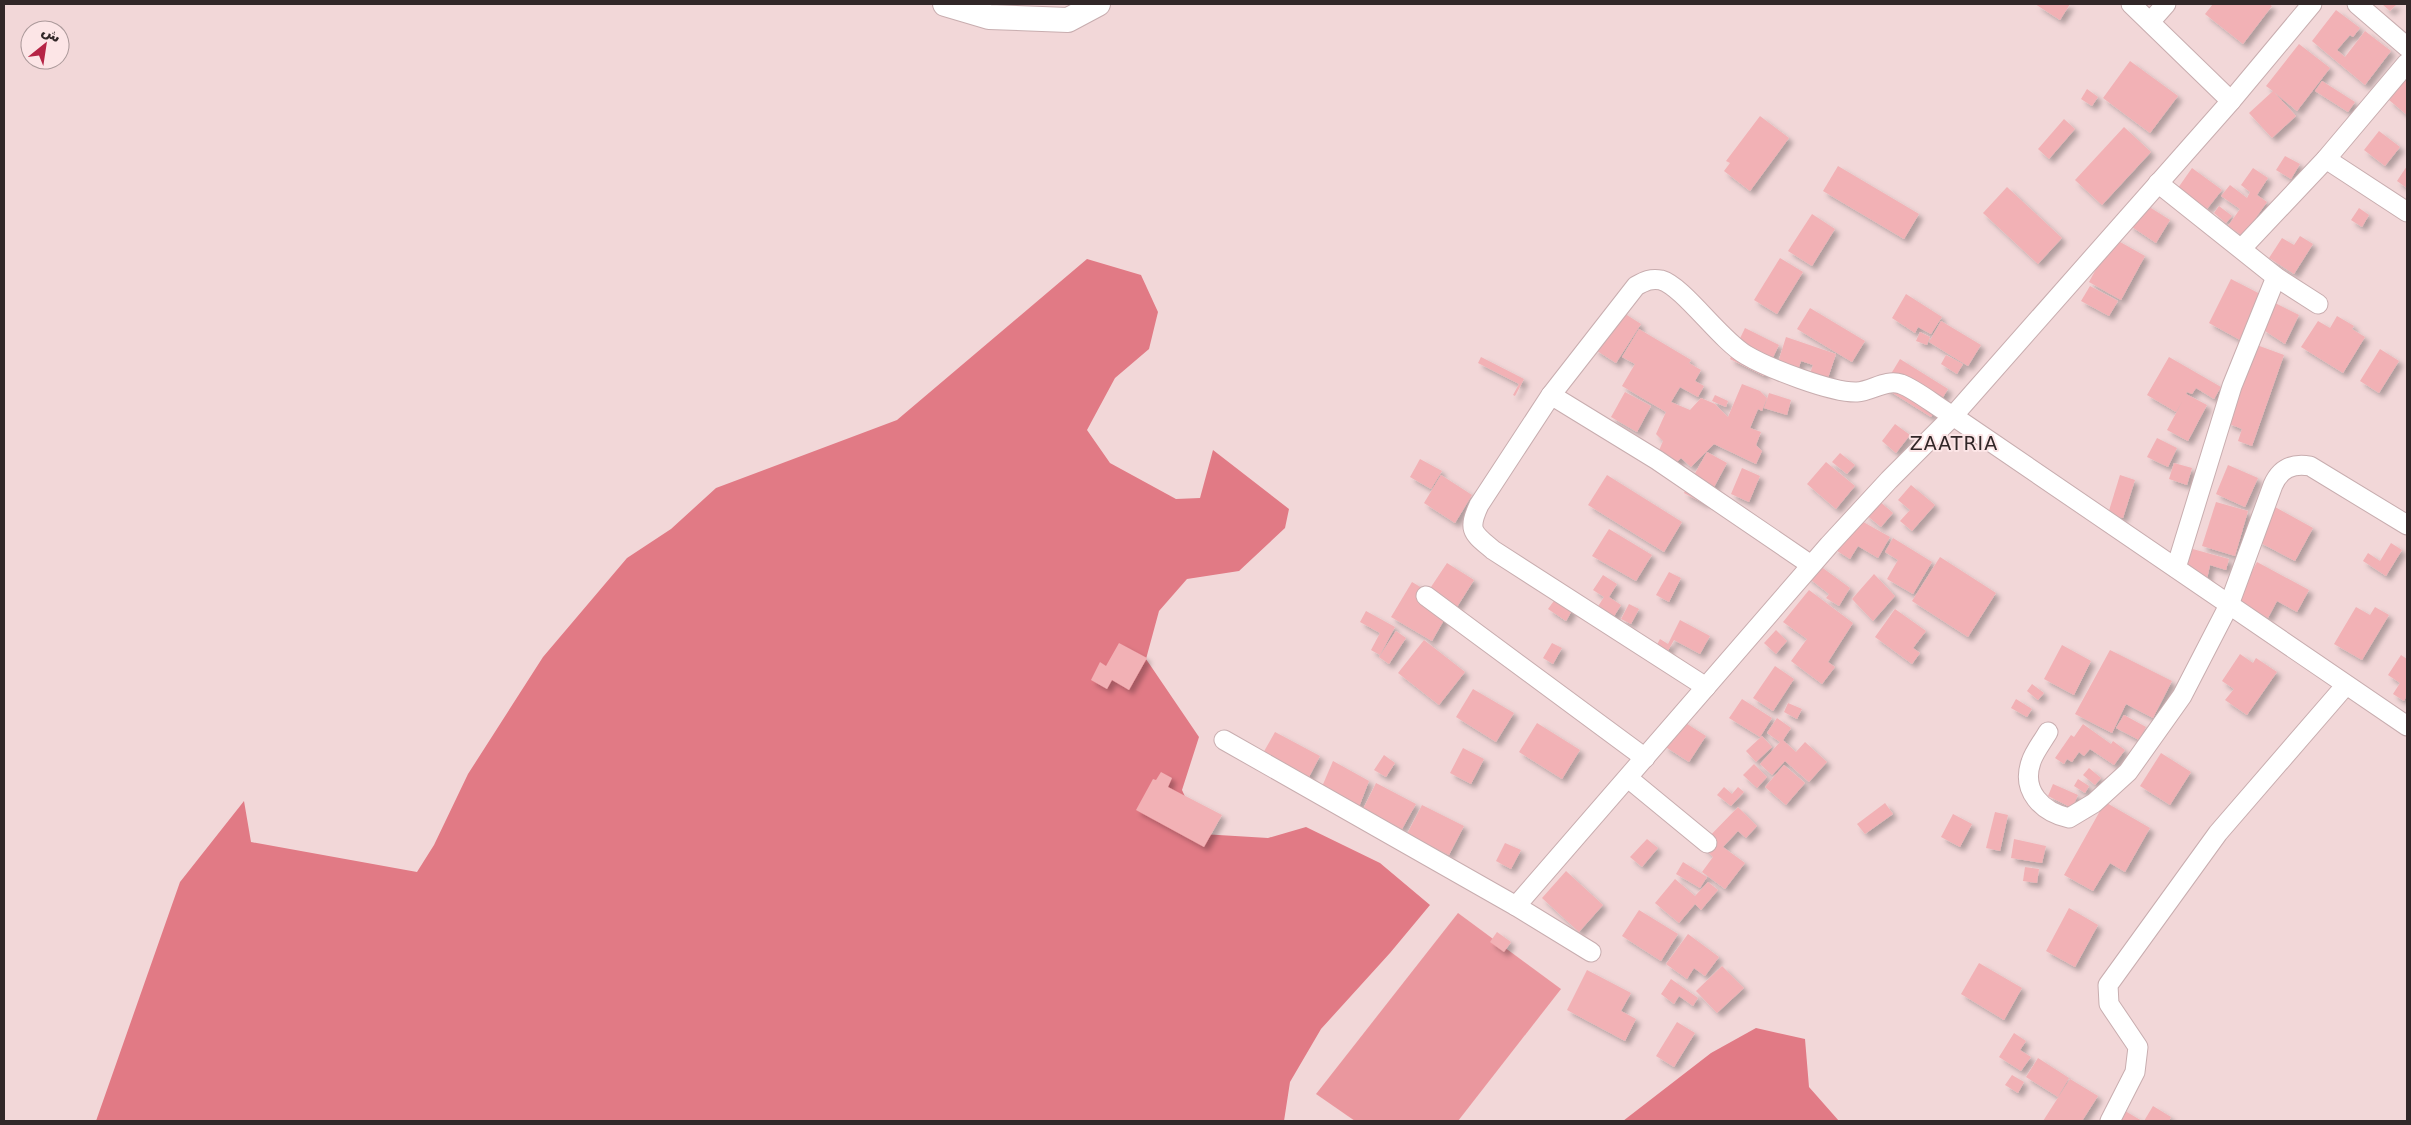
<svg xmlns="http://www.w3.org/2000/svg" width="2411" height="1125" font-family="'DejaVu Sans','Noto Naskh Arabic',sans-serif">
  <defs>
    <filter id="shadow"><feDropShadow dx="4.5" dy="4.5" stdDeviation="2.5" flood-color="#0004"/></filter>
  </defs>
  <rect width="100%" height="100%" fill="#f2d7d8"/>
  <path fill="#ea979e" d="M1458,913L1561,989L1458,1121H1355L1316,1094Z"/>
  <g fill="#e17a85">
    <path d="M1087,259L1141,275L1158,312L1149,349L1115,378L1087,430L1110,463L1176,499L1200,498L1213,450L1289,509L1285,528L1239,571L1187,579L1159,611L1146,659L1199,737L1182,790L1202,834L1268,838L1306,827L1380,863L1430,905L1390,953L1321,1029L1290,1082L1284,1121H96L180,882L244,801L251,842L417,872L434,845L468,774L543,657L627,558L671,529L716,488L897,420Z"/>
    <path d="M1756,1028L1805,1039L1809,1087L1839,1121H1623L1711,1053Z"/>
  </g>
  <g fill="#f2b1b5" filter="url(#shadow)">
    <path d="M2035,4H2070L2060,20Z"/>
    <path d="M2213,4H2269L2272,6L2243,44L2205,14Z"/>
    <path d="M2382,4H2397L2390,11Z"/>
    <path d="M2336,10L2360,28L2353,37L2350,35L2337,50L2345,57L2365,31L2391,51L2365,85L2312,41Z"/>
    <path d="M2299,44L2330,68L2297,111L2274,92L2296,116L2272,138L2249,113L2273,91L2266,86Z"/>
    <path d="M2130,61L2178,96L2150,133L2103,98Z"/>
    <path d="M2407,77V115L2389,100Z"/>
    <path d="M2322,81L2355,102L2348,112L2315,91Z"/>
    <path d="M2087,89L2098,97L2092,106L2081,99Z"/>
    <path d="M1760,116L1789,138L1750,191L1724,171L1730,163L1726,161Z"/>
    <path d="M2064,119L2075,129L2049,159L2038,149Z"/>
    <path d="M2124,127L2151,152L2102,205L2075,180Z"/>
    <path d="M2379,131L2400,147L2385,166L2364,150Z"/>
    <path d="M2285,156L2300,164L2291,179L2276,170Z"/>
    <path d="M1838,166L1919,214L1904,239L1823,191Z"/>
    <path d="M2407,166V188L2397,181Z"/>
    <path d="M2192,168L2222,190L2207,209L2178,188Z"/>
    <path d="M2253,168L2268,178L2257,195L2267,202L2243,236L2228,226L2240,209L2221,196L2230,185L2247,198L2250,192L2241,185Z"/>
    <path d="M2007,187L2062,238L2038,264L1983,213Z"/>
    <path d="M2143,203L2170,220L2156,243L2129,225Z"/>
    <path d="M2219,206L2232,216L2226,223L2214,213Z"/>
    <path d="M2359,208L2369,215L2362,227L2351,220Z"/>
    <path d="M1812,214L1835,229L1812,266L1788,251Z"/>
    <path d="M2300,236L2313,244L2294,274L2269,258L2282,238L2294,245Z"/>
    <path d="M2113,238L2145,256L2121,300L2089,282Z"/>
    <path d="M1780,258L1803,272L1777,314L1754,300Z"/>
    <path d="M2231,279L2266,297L2242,341L2209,323Z"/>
    <path d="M2090,286L2118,301L2109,316L2081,301Z"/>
    <path d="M1906,294L1942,317L1931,334L1918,327L1915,333L1892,318Z"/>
    <path d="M2275,303L2299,315L2285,344L2262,329Z"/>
    <path d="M1810,308L1865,341L1852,362L1797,329Z"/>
    <path d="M1619,310L1641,324L1616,363L1594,349Z"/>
    <path d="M2337,316L2354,326L2352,329L2365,337L2343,373L2301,347L2318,321L2330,328Z"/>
    <path d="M1941,321L1981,345L1968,366L1929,342Z"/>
    <path d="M1745,328L1779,345L1764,376L1730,359Z"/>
    <path d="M1639,329L1691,360L1689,363L1701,370L1695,381L1704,386L1698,397L1680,387L1671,402L1690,410L1701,398L1715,404L1728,417L1742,384L1760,391L1767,398L1762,411L1758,409L1750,428L1761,432L1756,445L1762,451L1756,464L1714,444L1691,467L1681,458L1667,472L1655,460L1663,441L1656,434L1666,412L1622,386L1635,364L1622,357Z"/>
    <path d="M1920,332L1930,337L1927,345L1916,341Z"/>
    <path d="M1786,337L1836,354L1824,390L1806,384L1813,365L1801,361L1795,379L1775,372Z"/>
    <path d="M2254,344L2284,355L2252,446L2238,441L2242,429L2227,423Z"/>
    <path d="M2380,349L2399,361L2379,393L2360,381Z"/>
    <path d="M1946,355L1963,364L1957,374L1941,364Z"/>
    <path d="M1481,357L1524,379L1515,396L1513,395L1519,384L1478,363Z"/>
    <path d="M2169,357L2221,387L2214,399L2196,388L2192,394L2187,392L2186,394L2207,405L2188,441L2167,430L2182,402L2176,412L2147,395Z"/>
    <path d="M1900,359L1948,389L1931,417L1883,387Z"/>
    <path d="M1625,392L1651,406L1637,432L1611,417Z"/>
    <path d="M1769,393L1791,400L1787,415L1764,408Z"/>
    <path d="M1715,395L1728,401L1726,407L1712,401Z"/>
    <path d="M1895,424L1910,435L1896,453L1882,441Z"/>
    <path d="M2157,438L2177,448L2168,467L2147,457Z"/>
    <path d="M1707,452L1727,463L1705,504L1684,493Z"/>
    <path d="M1840,453L1855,465L1847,474L1832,462Z"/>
    <path d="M1420,459L1442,471L1431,489L1410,477Z"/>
    <path d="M1826,462L1855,486L1836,509L1807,484Z"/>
    <path d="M2174,463L2192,468L2187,485L2169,479Z"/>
    <path d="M2228,465L2258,478L2245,507L2216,494Z"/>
    <path d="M1742,468L1760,476L1749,502L1731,494Z"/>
    <path d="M1441,475L1472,495L1455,523L1424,503Z"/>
    <path d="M1607,475L1682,522L1664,552L1588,505Z"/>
    <path d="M2120,475L2135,480L2123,518L2108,514Z"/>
    <path d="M1911,485L1935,505L1912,531L1900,521L1910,510L1898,500Z"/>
    <path d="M1878,500L1893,513L1881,527L1865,514Z"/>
    <path d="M2216,502L2248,511L2235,556L2202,546Z"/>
    <path d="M2275,507L2313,528L2295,561L2257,541Z"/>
    <path d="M1858,519L1890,537L1878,558L1858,546L1850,559L1834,549Z"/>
    <path d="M1609,529L1652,555L1636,581L1592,556Z"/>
    <path d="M1893,538L1932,562L1913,594L1887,579L1898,560L1885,552Z"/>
    <path d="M2391,543L2402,550L2386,576L2363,561L2368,553L2380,561Z"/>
    <path d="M2189,548L2229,559L2226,570L2210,565L2206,584L2184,571Z"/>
    <path d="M1940,557L1996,593L1968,637L1912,601Z"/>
    <path d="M2257,562L2309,590L2297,612L2277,601L2268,618L2236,600Z"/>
    <path d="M1447,563L1474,580L1457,607L1429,590Z"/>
    <path d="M1816,563L1850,588L1839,606L1826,598L1829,594L1806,576Z"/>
    <path d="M1669,572L1681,578L1669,602L1656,595Z"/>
    <path d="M1874,574L1895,596L1873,621L1852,599Z"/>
    <path d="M1603,575L1617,584L1609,597L1621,605L1613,618L1597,608L1604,597L1593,590Z"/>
    <path d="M1412,582L1452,606L1432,641L1391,617Z"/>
    <path d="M1809,590L1853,623L1828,662L1835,667L1822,684L1791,661L1807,639L1783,622Z"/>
    <path d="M1556,598L1573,609L1566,621L1548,609Z"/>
    <path d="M1629,604L1639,609L1631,624L1621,619Z"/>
    <path d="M2356,607L2370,615L2375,607L2389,615L2362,660L2334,644Z"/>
    <path d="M1895,609L1926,631L1913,648L1920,653L1912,664L1875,637Z"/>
    <path d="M1366,611L1395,627L1380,655L1371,650L1380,633L1360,622Z"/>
    <path d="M1680,620L1710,636L1700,654L1674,640L1665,656L1654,650L1660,639L1668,644Z"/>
    <path d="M1776,630L1787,641L1776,654L1764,643Z"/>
    <path d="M1396,631L1406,638L1389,664L1379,657Z"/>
    <path d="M1424,640L1465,672L1439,705L1398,673Z"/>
    <path d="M1119,643L1147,658L1129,690L1112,680L1107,689L1091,680L1100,662L1106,666Z"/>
    <path d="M1552,643L1562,648L1553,664L1543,658Z"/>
    <path d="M2062,645L2091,661L2074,695L2044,679Z"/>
    <path d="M2110,650L2172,681L2153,718L2126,704L2112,733L2075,714Z"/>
    <path d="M2240,654L2253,663L2256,658L2277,672L2247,715L2225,700L2234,689L2222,681Z"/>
    <path d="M2401,655L2407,659V695L2404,701L2393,694L2400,683L2388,675Z"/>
    <path d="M1775,666L1794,679L1773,711L1753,698Z"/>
    <path d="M2032,684L2044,693L2038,700L2027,691Z"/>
    <path d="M1473,689L1514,713L1496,742L1456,717Z"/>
    <path d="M1742,699L1772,718L1760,737L1729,718Z"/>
    <path d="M2016,699L2032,709L2027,717L2011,708Z"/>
    <path d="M1788,703L1802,709L1797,719L1784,712Z"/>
    <path d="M2124,715L2146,727L2139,740L2116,728Z"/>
    <path d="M1777,718L1791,728L1783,740L1796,752L1805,742L1827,762L1809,782L1785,761L1772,775L1760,764L1780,742L1767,733Z"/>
    <path d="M1681,720L1706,736L1689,762L1664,746Z"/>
    <path d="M1537,723L1580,750L1562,779L1519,752Z"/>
    <path d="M2083,724L2111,744L2113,741L2125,750L2114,765L2090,749L2084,756L2079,752L2072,762L2067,759L2064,764L2055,758L2071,735L2074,737Z"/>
    <path d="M1275,732L1320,756L1308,779L1262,755Z"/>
    <path d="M1762,736L1772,747L1756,762L1746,751Z"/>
    <path d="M1463,748L1484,759L1471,784L1450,773Z"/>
    <path d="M2161,753L2191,772L2170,805L2140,786Z"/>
    <path d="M1384,755L1395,763L1386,777L1374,770Z"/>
    <path d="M1333,761L1369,781L1359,807L1321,789Z"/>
    <path d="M1754,764L1767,777L1757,788L1743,775Z"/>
    <path d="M1784,765L1805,783L1786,805L1765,787Z"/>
    <path d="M2089,768L2101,778L2095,785L2083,775Z"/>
    <path d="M1161,772L1172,778L1168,787L1222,815L1204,847L1136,810L1153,779L1156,780Z"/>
    <path d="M2078,779L2089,786L2085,793L2074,786Z"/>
    <path d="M1376,783L1416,804L1402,829L1363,809Z"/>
    <path d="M2053,784L2078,795L2072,808L2048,796Z"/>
    <path d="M1724,787L1732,794L1738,787L1744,792L1731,806L1717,795Z"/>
    <path d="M2105,802L2150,828L2125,872L2110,863L2093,891L2064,875Z"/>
    <path d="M1885,803L1893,814L1865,834L1857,824Z"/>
    <path d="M1422,805L1464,826L1449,855L1407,834Z"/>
    <path d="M1738,807L1757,826L1746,838L1738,831L1723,847L1745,863L1725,889L1702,872L1713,857L1701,845Z"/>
    <path d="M1995,812L2008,815L2000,851L1986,848Z"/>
    <path d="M1953,814L1972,824L1960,847L1941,837Z"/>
    <path d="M1647,839L1658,848L1642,867L1630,857Z"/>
    <path d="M2014,839L2046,846L2042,863L2011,858Z"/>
    <path d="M1505,843L1521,850L1511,869L1496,861Z"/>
    <path d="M1683,862L1707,877L1700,888L1676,874Z"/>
    <path d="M2025,867L2039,869L2037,883L2023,881Z"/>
    <path d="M1566,871L1603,905L1579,932L1542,898Z"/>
    <path d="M1675,879L1695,896L1708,882L1718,890L1701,910L1695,904L1679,923L1655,903Z"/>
    <path d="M2069,908L2098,925L2075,967L2046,951Z"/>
    <path d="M1639,910L1678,934L1661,961L1622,936Z"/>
    <path d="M1497,932L1511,942L1504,952L1490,942Z"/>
    <path d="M1688,934L1719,957L1705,976L1694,968L1687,979L1666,964Z"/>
    <path d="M1979,963L2022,988L2004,1020L1961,994Z"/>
    <path d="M1722,966L1744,988L1717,1013L1696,991Z"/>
    <path d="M1587,970L1631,993L1621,1011L1636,1019L1625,1041L1567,1010Z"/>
    <path d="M1671,979L1698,998L1693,1006L1679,996L1674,1004L1661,994Z"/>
    <path d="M1677,1022L1695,1033L1674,1067L1656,1056Z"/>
    <path d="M2014,1033L2026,1041L2020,1050L2031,1057L2021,1071L1999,1057Z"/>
    <path d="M2038,1058L2069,1078L2058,1097L2026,1077Z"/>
    <path d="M2012,1075L2024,1082L2018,1093L2005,1085Z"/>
    <path d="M2070,1079L2098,1096L2082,1121H2043Z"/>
    <path d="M2153,1106L2171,1117L2169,1121H2144Z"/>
    <path d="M2120,1108L2142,1121H2111Z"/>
  </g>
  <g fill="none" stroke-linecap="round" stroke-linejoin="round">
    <defs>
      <g id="minor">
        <path d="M2131,4L2231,101"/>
        <path d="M2357,4L2407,47"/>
        <path d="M2150,22L2166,4"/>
        <path d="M2326,159L2407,212"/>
        <path d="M2158,183L2276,277L2318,304"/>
        <path d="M2242,248L2326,159L2407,63"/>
        <path d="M1551,395L1657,460L1811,565"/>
        <path d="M2176,568L2232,386L2276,277"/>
        <path d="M1426,596L1645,758"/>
        <path d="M1706,687L1493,550C1473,533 1467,531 1479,505L1551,395L1636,286C1645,281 1651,278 1661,280C1683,286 1720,340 1746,355C1768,368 1832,393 1857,392C1872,391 1886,379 1901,384C1917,390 1937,407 1953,416L2407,726"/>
        <path d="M2048,732C2043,741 2034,752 2031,762C2021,791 2042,812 2069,818L2094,803L2128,772L2182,696L2229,605L2273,485C2280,469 2292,463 2310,466L2407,525"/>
        <path d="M1224,740L1516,906L1591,952"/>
        <path d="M1628,778L1707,843"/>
        <path d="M1516,906L1829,545L1889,480L1953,416L2231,101L2312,4"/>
        <path d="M2110,1121L2135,1072L2138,1047L2109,1004L2108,985L2218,833L2346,685"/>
      </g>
      <path id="tertiary" d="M945,4L989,17L1068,20L1098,4"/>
    </defs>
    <use href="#minor" stroke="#c8adaf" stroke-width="21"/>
    <use href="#tertiary" stroke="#c8adaf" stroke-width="26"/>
    <use href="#minor" stroke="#fff" stroke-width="19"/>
    <use href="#tertiary" stroke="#fff" stroke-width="24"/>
  </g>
  <g text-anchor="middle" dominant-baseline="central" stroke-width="4" stroke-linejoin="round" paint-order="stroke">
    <g font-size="19" letter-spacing="1" fill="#312728" stroke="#fce5e6">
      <text x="1954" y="443">ZAATRIA</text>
    </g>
  </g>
  <rect width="2411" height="1125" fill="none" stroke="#312728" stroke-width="10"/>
  <g transform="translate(45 45) rotate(30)"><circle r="24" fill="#fce5e6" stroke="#ab999a"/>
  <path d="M0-4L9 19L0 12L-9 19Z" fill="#b52445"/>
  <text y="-8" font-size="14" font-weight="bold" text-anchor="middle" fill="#312728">ش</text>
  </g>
</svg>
